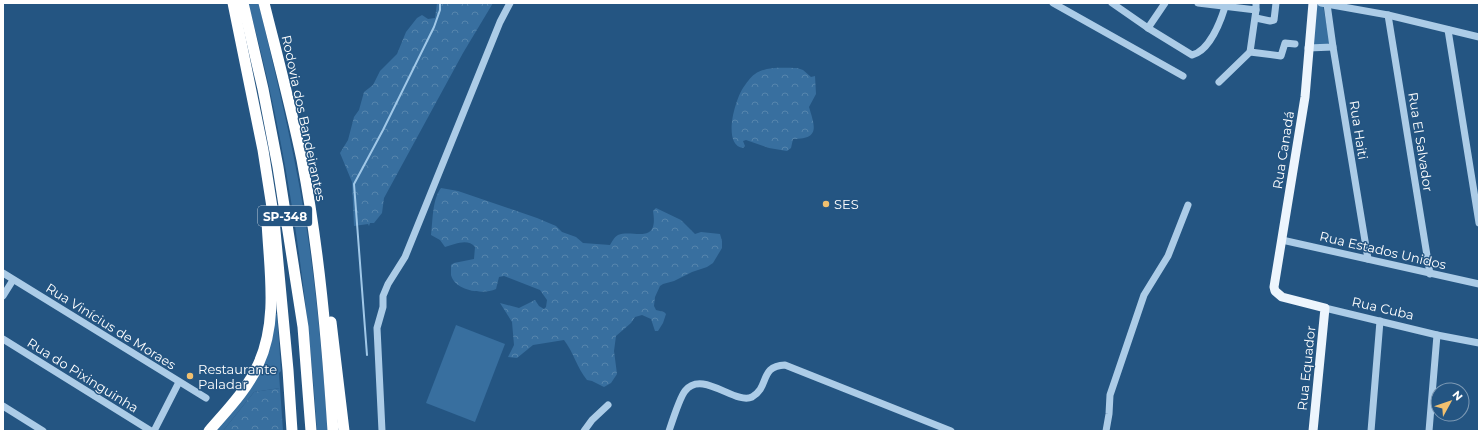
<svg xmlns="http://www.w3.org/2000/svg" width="1482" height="434" font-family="Montserrat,sans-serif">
  <defs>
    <pattern id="forest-crowns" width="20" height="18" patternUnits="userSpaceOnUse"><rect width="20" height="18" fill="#386f9f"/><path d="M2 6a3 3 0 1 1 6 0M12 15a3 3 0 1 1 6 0" fill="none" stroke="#5685ad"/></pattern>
  </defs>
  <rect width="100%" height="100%" fill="#245582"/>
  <g fill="#386f9f">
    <path d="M248,3H259L261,13C279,89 298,166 309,244C318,306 323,368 328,431H317C307,286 287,143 248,3Z"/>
    <path d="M1319,3L1323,6L1330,42L1327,45L1313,46L1317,4Z"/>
    <path d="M276,314H277L281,371L279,373L280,388L254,392L223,431H215L272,337Z"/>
    <path d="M456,325L505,344L475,422L426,403Z"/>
  </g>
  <g fill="url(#forest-crowns)">
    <path d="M437,3H493L463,53L384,198L382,213L374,223H370L369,226L368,224L354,226L352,182L340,153L348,140L354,117L359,110L364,92L373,85L380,71L397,54L406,32L417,18L422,15L428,19L435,18Z"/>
    <path d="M797,68L803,70L811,77L815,76L816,94L809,107C815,127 820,139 793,139L791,148L787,151L769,148L746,140L743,141L745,146L743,148C722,145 735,100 743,88C746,84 750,77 755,74C766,66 784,68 797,68Z"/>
    <path d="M441,188L458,191L537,218L556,226L562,232L576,237L583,243L610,245C612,242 614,237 618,235C633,229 659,246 653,211L656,208L681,220L695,234L701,232L720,234L722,241V248L713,263L707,267L692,272L674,281L663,284L660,286L655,297L654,306L656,310L664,312L666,314L663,323L658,331H655L651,319L642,315L635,317L631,323L616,336L614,351L617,374L611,383L604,387L592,381L587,380C577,368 574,353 564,340L533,345L517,358L508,357L514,345L512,322L500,303L519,308L535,300L539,306L544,309L546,307L547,300L540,290L504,276L499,277L496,289C483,295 455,291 451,275C451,272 451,268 451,265L454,263L474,259L475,247C468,238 455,244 445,247L440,240L431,235C433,220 432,200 441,188Z"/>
    <path d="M280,388L283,431H223L254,392Z"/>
  </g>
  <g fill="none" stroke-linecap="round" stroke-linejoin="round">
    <path stroke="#a0c8e8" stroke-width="2" d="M367,355L354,184L383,130L434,27L440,10V3"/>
    <g stroke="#accce7" stroke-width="7">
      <path d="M1053,3L1183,76"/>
      <path d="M1112,3L1148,28L1192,55C1209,51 1220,23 1225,7"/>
      <path d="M1198,3L1256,10V3"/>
      <path d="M1321,3L1388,15L1479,37"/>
      <path d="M1327,4L1333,47L1368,259"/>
      <path d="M1388,15L1430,274"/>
      <path d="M1256,18L1270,21L1274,20L1276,3"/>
      <path d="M1148,28L1165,3"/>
      <path d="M1448,30L1479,223"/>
      <path d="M1308,48L1333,47"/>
      <path d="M1250,52L1281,56L1285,43L1295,44"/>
      <path d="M1219,82L1250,52L1256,10"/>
      <path d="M1282,240L1479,284"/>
      <path d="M3,273L206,398"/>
      <path d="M3,296L13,280"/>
      <path d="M1325,308L1437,335L1479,343"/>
      <path d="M3,339L151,431"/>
      <path d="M3,406L43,431"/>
      <path d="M154,431L179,382"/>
      <path d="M382,431L377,328L383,307V296L388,284L405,257L500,22L510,3"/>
      <path d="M584,431L592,420L608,405"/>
      <path d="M669,431C672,422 680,397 685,391C702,369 735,405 752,397C770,387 759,366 785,365L951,431"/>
      <path d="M1106,431L1109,414L1110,395L1144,295L1168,256L1188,205"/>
      <path d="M1371,431L1380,321"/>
      <path d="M1429,431L1437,335"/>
    </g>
    <path stroke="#edf5fd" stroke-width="9" d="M1313,431L1325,308L1282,297L1275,291L1274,287L1305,97L1313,3"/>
    <g stroke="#fff" stroke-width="11">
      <path d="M233,3L263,150L274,220L288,370L292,431"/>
      <path d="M243,3L263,89L278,167L303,327L311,431"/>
      <path d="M264,3C277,55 291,107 302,160C319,249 327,340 333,431"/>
      <path d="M331,322L344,431"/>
      <path d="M209,431C227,410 247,390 258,365C279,320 269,268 267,221"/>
    </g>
  </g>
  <g fill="#f1c06f" stroke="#245582" stroke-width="1.5">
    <circle cx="826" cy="204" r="4"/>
    <circle cx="190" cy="376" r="4"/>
  </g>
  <g text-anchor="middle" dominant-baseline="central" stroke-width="3" stroke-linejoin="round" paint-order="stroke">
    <rect fill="#245582" stroke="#bdccda" stroke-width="1" x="258" y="206" width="54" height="20" rx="3"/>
    <g font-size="12" font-weight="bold" fill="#fff">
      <text x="285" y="216">SP-348</text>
    </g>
    <g font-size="13" fill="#fff" stroke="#245582">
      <text transform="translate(304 118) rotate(78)">Rodovia dos Bandeirantes</text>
      <text transform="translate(1359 130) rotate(81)">Rua Haiti</text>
      <text transform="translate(1421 142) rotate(81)">Rua El Salvador</text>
      <text transform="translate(1283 150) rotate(-81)">Rua Canadá</text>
      <text transform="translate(1383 250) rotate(13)">Rua Estados Unidos</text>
      <text transform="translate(1383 308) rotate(13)">Rua Cuba</text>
      <text transform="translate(111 326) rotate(32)">Rua Vinícius de Moraes</text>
      <text transform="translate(1306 368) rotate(-84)">Rua Equador</text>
      <text transform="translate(83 375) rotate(32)">Rua do Pixinguinha</text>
    </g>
    <g font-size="13" fill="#fff" stroke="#245582" text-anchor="start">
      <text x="834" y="204">SES</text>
      <text x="198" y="369">Restaurante<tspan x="198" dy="15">Paladar</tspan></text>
    </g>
  </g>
  <rect width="1482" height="434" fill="none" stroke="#ffffff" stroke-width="8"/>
  <g transform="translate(1450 402) rotate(50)"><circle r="19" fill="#245582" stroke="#7c99b4"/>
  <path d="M0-3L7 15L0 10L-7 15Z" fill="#f1c06f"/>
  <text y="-6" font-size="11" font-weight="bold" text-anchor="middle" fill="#ffffff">N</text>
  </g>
</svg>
